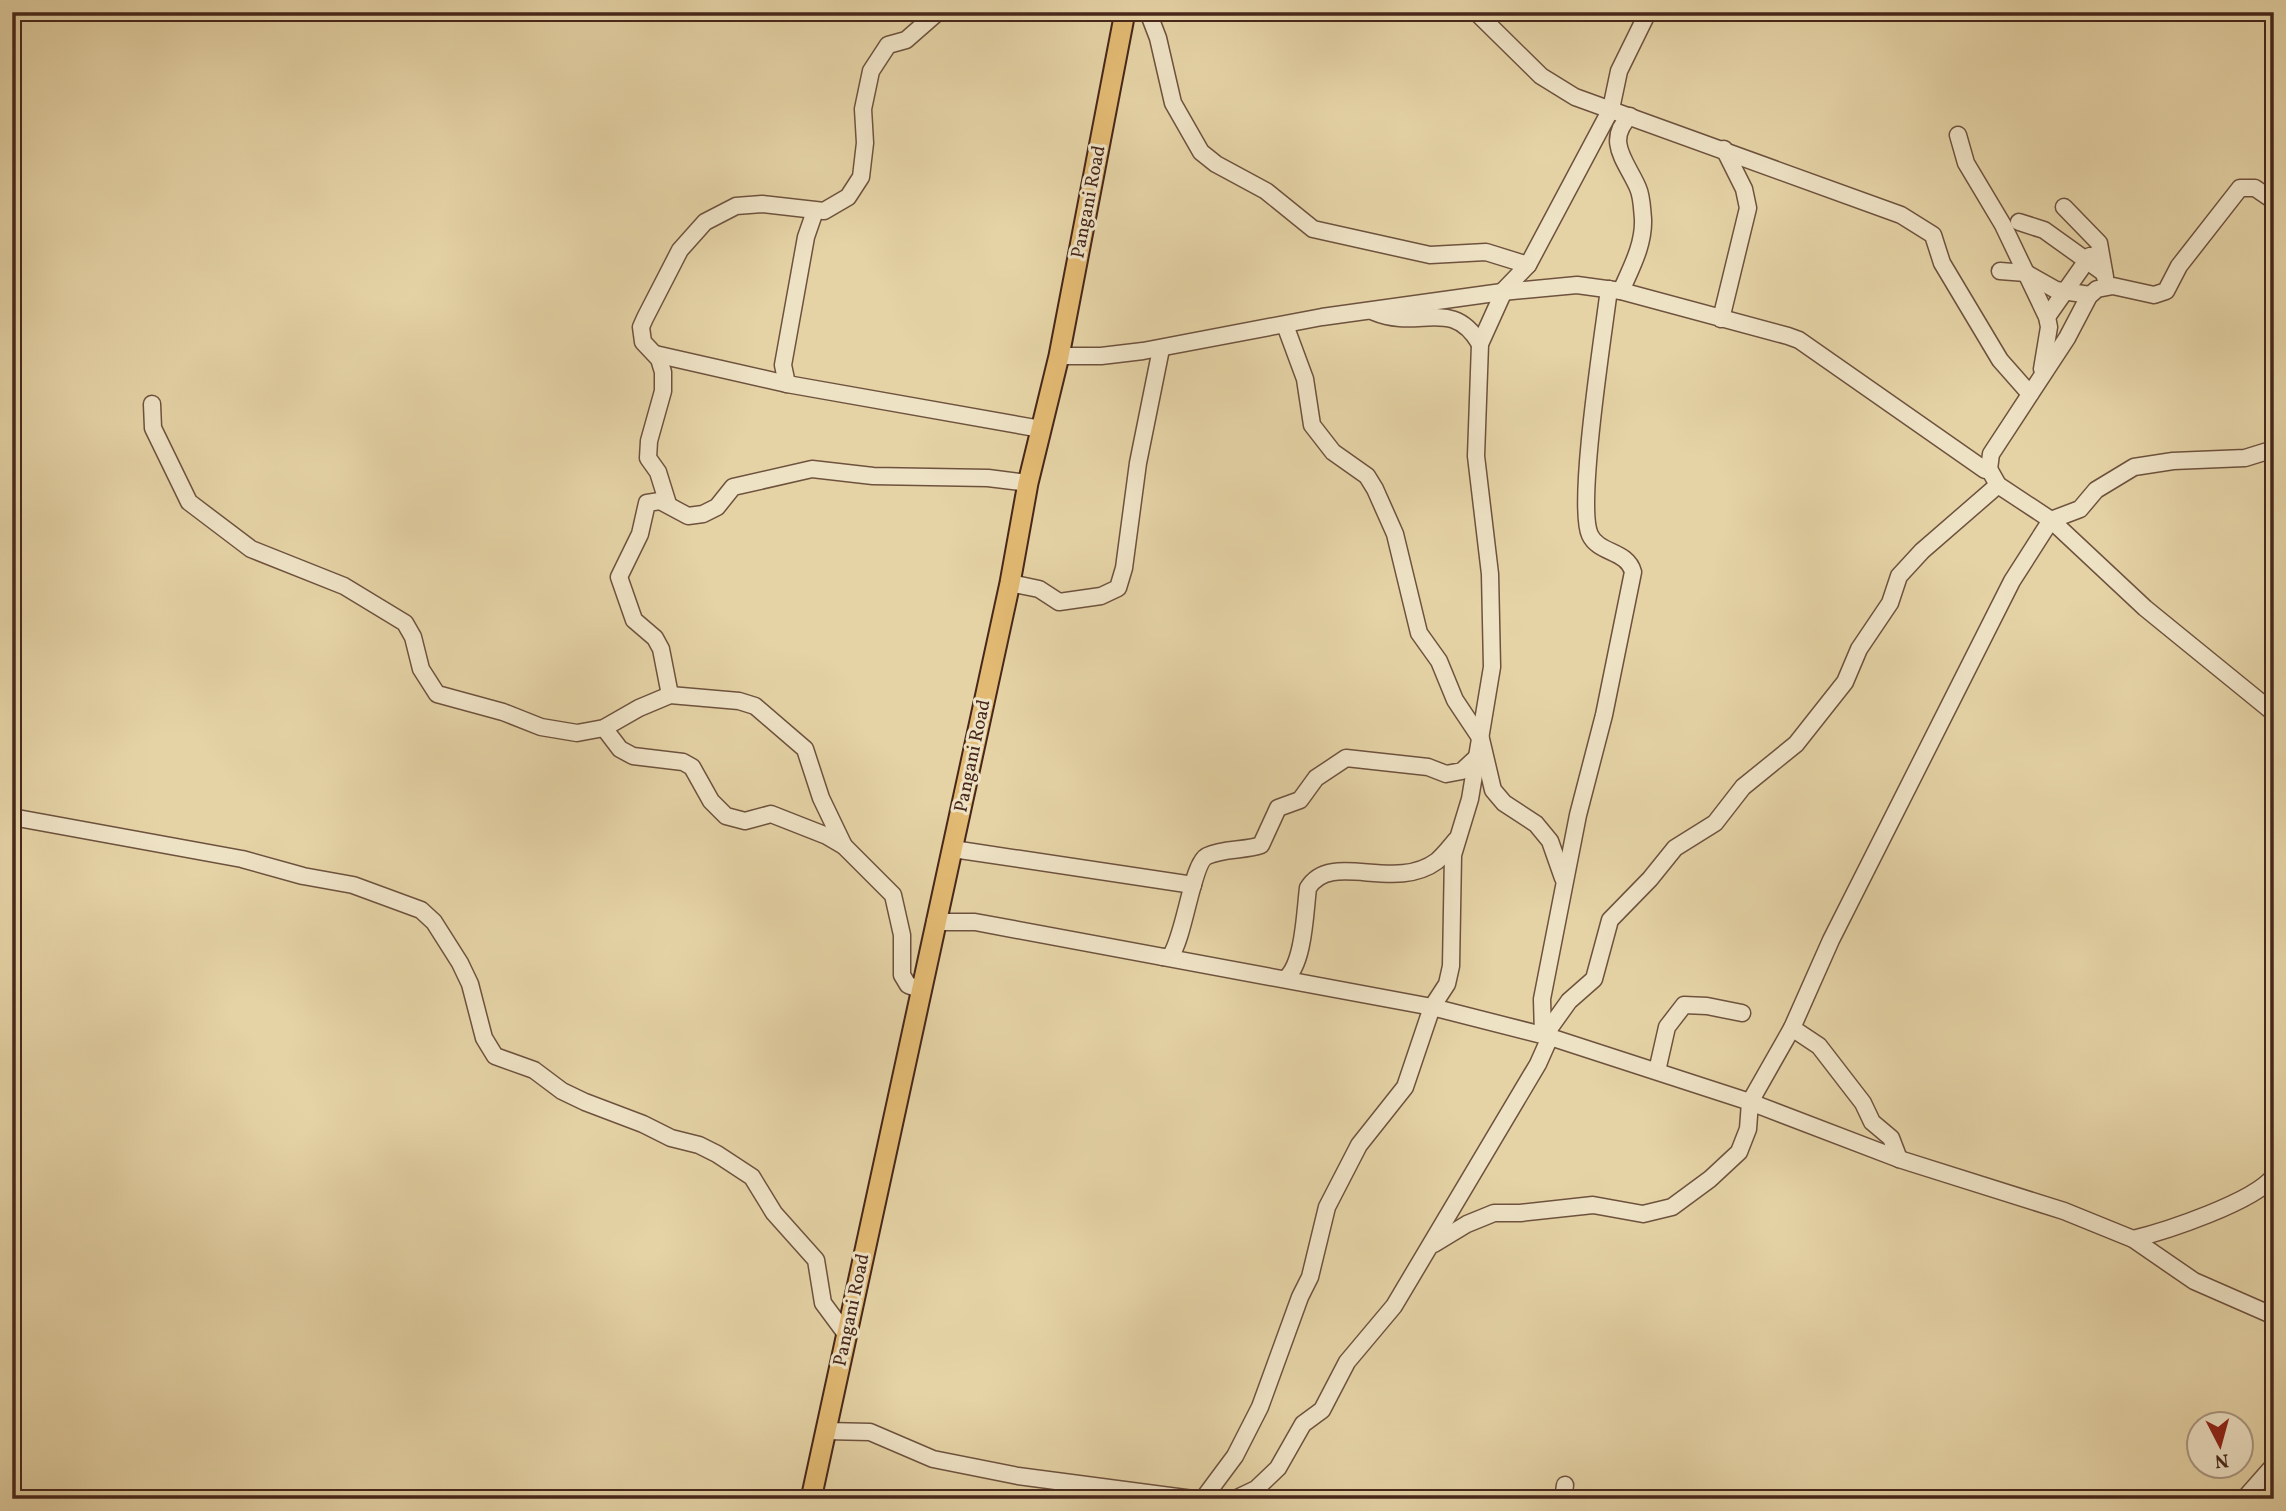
<svg xmlns="http://www.w3.org/2000/svg" width="2286" height="1511" font-family="Vollkorn,serif">
  <rect width="100%" height="100%" fill="#e5d3a6"/>
  <filter id="stains"><feTurbulence type="fractalNoise" baseFrequency=".00286" numOctaves="4"/><feColorMatrix values="0 0 0 0 .2 0 0 0 0 .09 0 0 0 0 .02 0 0 0 .5 -.17"/></filter>
  <radialGradient id="worn" r=".72"><stop offset=".6" stop-color="#630" stop-opacity="0"/><stop offset="1" stop-color="#630" stop-opacity=".3"/></radialGradient>
  <g fill="none" stroke-linecap="round" stroke-linejoin="round">
    <defs>
      <g id="minor">
        <path d="M1148,12L1158,38L1173,103L1201,152L1216,164L1266,191L1313,229L1430,255L1486,252L1528,265"/>
        <path d="M1476,12L1541,76L1575,97L1901,215L1933,235L1942,263L2000,360L2030,394"/>
        <path d="M1958,135L1966,163L2003,225L2047,317L2049,327L2042,369"/>
        <path d="M2064,207L2099,243L2105,277"/>
        <path d="M2019,222L2044,230L2104,273"/>
        <path d="M2000,271L2026,273L2056,290L2090,295"/>
        <path d="M1621,291C1631,268 1644,245 1643,219C1642,209 1642,197 1638,188C1627,162 1604,141 1630,116"/>
        <path d="M1502,292L1528,265L1611,109L1619,71L1648,12"/>
        <path d="M1374,312C1419,331 1452,296 1480,344"/>
        <path d="M2047,317L2090,256"/>
        <path d="M1721,319L1748,208L1744,189L1724,149"/>
        <path d="M1285,325L1305,379L1312,425L1333,452L1367,476L1375,489L1395,534L1419,633L1439,661L1455,700L1481,739L1493,790L1504,803L1536,824L1550,841L1563,878"/>
        <path d="M655,354L787,384L1041,429"/>
        <path d="M1059,356H1101L1143,351L1322,317L1502,292L1577,285L1621,291L1788,336L1799,340L1985,470L1989,469L1998,485L2051,520L2145,608L2274,713"/>
        <path d="M787,384L783,365L806,237L815,211"/>
        <path d="M152,404L153,428L189,502L251,549L344,586L405,623L413,637L421,669L437,694L503,712L541,727L577,733L604,728L639,708L670,695L739,701L755,706L805,749L821,798L844,846"/>
        <path d="M1989,469L1991,454L2067,338L2089,296L2097,289L2113,286L2154,295L2166,291L2179,266L2240,188H2255L2274,201"/>
        <path d="M668,504L658,472L648,458L649,441L663,391V372L659,359L643,342L641,327L645,318L680,250L705,222L736,206L762,204L824,211L848,197L861,177L865,143L863,109L871,71L888,45L906,40L938,12"/>
        <path d="M1010,583L1039,589L1059,602L1101,596L1118,588L1124,568L1138,463L1161,349"/>
        <path d="M670,695L661,649L655,638L634,620L619,577L640,534L647,503L660,501L688,516L703,514L717,507L733,487L812,469L873,476L988,478L1028,483"/>
        <path d="M604,728L620,749L633,756L683,762L692,767L711,801L726,816L745,821L771,814L827,836L844,846L893,895L902,935V975L908,985L922,990"/>
        <path d="M12,817L242,859L303,876L353,885L421,910L434,922L460,963L470,984L484,1038L495,1056L534,1070L562,1091L585,1102L643,1124L671,1138L699,1145L717,1154L752,1177L774,1213L816,1260L823,1303L846,1334"/>
        <path d="M953,849L1193,885"/>
        <path d="M935,922H975L1432,1007L1550,1037L1750,1102L1899,1159L2064,1211L2133,1239L2194,1281L2274,1316"/>
        <path d="M1163,957H1170C1185,936 1192,863 1207,856C1224,848 1244,851 1261,845L1278,808L1300,800L1316,778L1346,758L1428,767L1446,774L1462,771L1477,757"/>
        <path d="M1285,979C1304,965 1305,911 1308,888C1331,850 1394,893 1437,861C1444,855 1450,847 1456,840"/>
        <path d="M1792,1028L1819,1046L1863,1103L1872,1122L1891,1138L1899,1159"/>
        <path d="M1543,1035L1542,999L1578,815L1604,715L1633,572C1627,550 1599,554 1590,535C1576,506 1604,330 1609,289"/>
        <path d="M1544,1036L1569,1001L1594,979L1610,920L1650,879L1675,848L1715,823L1743,787L1796,744L1845,682L1859,649L1890,603L1899,576L1922,551L1998,485"/>
        <path d="M1657,1071L1667,1027L1684,1005L1707,1006L1742,1013"/>
        <path d="M2133,1239C2166,1231 2254,1202 2274,1176"/>
        <path d="M1434,1244L1467,1224L1494,1213H1520L1593,1205L1643,1214L1672,1207L1710,1179L1739,1152L1748,1129L1750,1102L1792,1028L1831,940L2012,581L2051,520L2080,509L2096,490L2134,467L2173,461L2245,458L2274,449"/>
        <path d="M826,1431L870,1432L933,1459L1018,1476L1193,1499"/>
        <path d="M1203,1499L1235,1456L1260,1407L1300,1297L1310,1277L1327,1207L1359,1145L1405,1087L1432,1007L1447,984L1451,966L1453,855L1470,799L1492,667L1490,574L1476,456L1480,344L1504,291"/>
        <path d="M1235,1499L1256,1489L1278,1468L1303,1424L1322,1410L1347,1362L1394,1306L1538,1064L1550,1037"/>
        <path d="M1563,1499L1565,1485"/>
        <path d="M2244,1499L2274,1465"/>
      </g>
      <path id="major" d="M811,1499L1010,583L1028,483L1059,356L1125,12"/>
    </defs>
    <use href="#minor" stroke="#6e523e" stroke-width="19"/>
    <use href="#major" stroke="#47271b" stroke-width="23"/>
    <use href="#minor" stroke="#eee2c5" stroke-width="16"/>
    <use href="#major" stroke="#e2ba73" stroke-width="19"/>
  </g>
  <g text-anchor="middle" dominant-baseline="central" stroke-width="6" stroke-linejoin="round" paint-order="stroke">
    <g font-size="19" fill="#47271b" stroke="#eee2c5">
      <text transform="translate(1089 202) rotate(-79)">Pangani Road</text>
      <text transform="translate(973 756) rotate(-78)">Pangani Road</text>
      <text transform="translate(852 1310) rotate(-78)">Pangani Road</text>
    </g>
  </g>
  <rect width="2286" height="1511" fill="none" stroke="#e5d3a6" stroke-width="42"/>
  <rect x="14" y="14" width="2258" height="1483" fill="none" stroke="#47271b" stroke-width="3.5"/>
  <rect x="21" y="21" width="2244" height="1469" fill="none" stroke="#47271b" stroke-width="2"/>
  <g transform="translate(2220 1445) rotate(174)"><circle r="33" fill="#eee2c5" stroke="#ab9781" stroke-width="2"/>
  <path d="M0-5L12 26L0 18L-12 26Z" fill="#8f2418"/>
  <text y="-10" font-size="19" font-weight="bold" text-anchor="middle" fill="#47271b">N</text>
  </g>
  <rect width="100%" height="100%" filter="url(#stains)"/>
  <rect width="100%" height="100%" fill="url(#worn)"/>
</svg>
